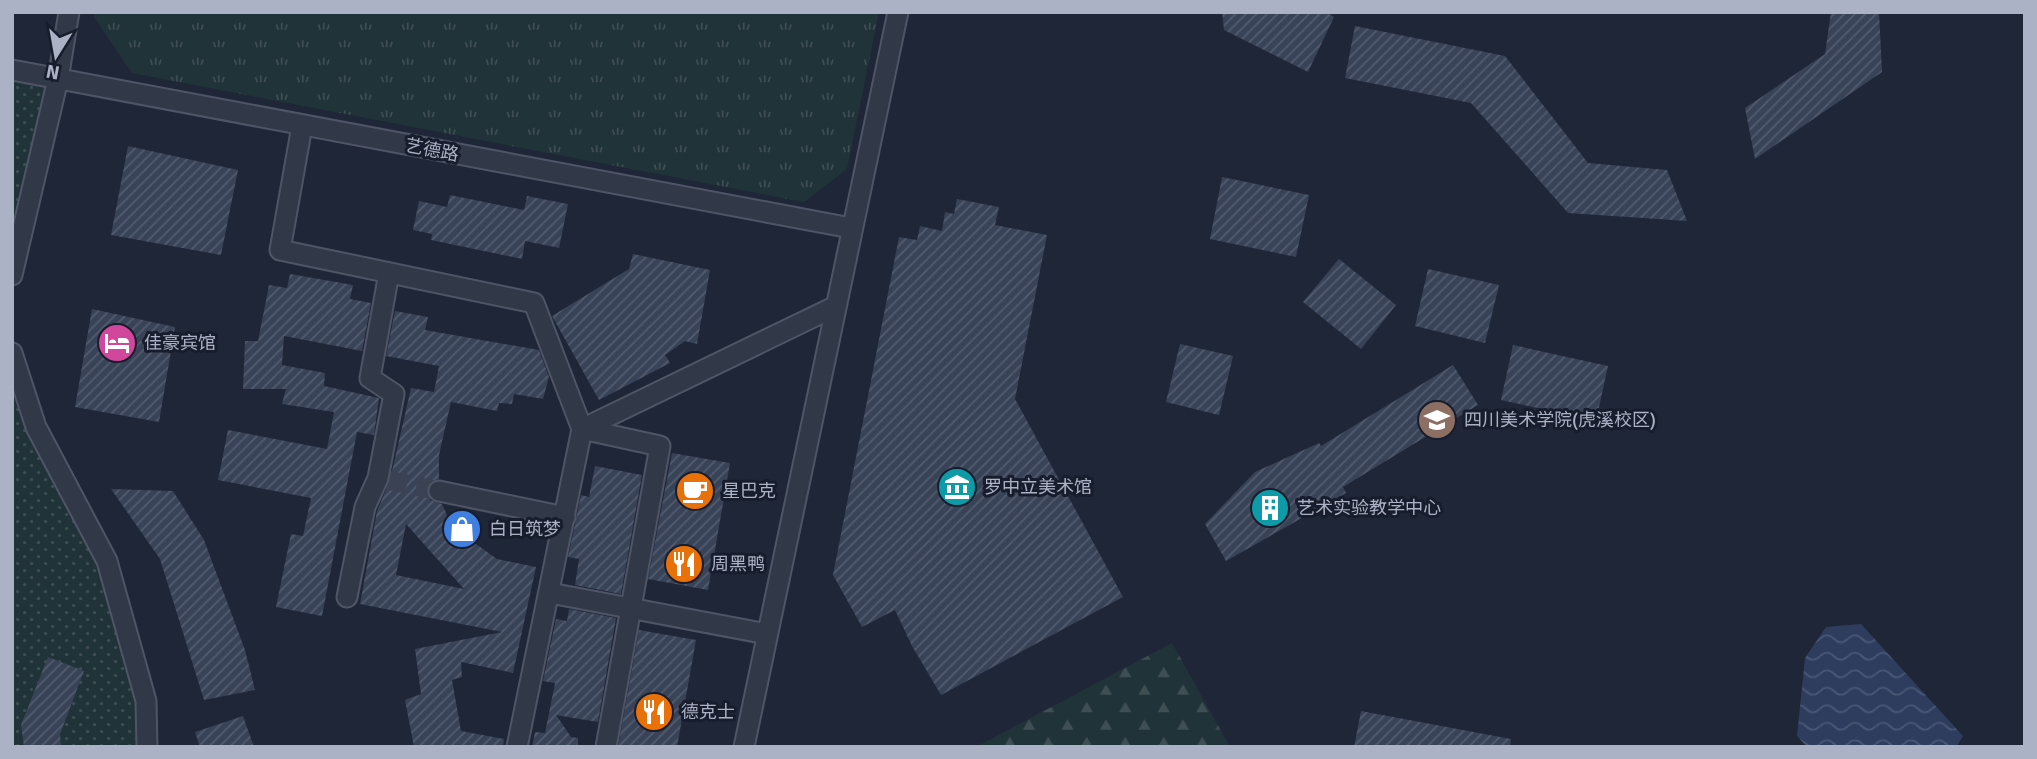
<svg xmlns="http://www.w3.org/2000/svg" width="2037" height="759" font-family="Signika,'Noto Sans SC',sans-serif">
  <defs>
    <pattern id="grass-tufts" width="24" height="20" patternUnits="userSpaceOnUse" patternTransform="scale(1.75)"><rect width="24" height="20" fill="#203338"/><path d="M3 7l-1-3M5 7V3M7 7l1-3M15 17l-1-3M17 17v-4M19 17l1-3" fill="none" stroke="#3e4e53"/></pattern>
    <pattern id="forest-firs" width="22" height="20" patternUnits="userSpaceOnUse" patternTransform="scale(1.75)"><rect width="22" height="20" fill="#203338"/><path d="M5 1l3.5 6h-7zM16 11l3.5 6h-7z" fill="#3e4e53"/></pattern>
    <pattern id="park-dots" width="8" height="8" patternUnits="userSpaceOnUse" patternTransform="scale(1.75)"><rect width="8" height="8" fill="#203338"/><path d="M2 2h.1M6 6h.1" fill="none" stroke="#3e4e53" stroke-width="1.8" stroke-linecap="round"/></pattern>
    <pattern id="water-waves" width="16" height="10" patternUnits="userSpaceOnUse" patternTransform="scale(1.75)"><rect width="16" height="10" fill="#2e3d5e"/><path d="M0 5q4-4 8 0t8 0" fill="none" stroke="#4a5774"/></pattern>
    <pattern id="building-hatch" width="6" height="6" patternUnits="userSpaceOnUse" patternTransform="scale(1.75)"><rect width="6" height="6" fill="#394358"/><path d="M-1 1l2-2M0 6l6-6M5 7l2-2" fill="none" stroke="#535c6e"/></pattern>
  </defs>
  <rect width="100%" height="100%" fill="#1e2637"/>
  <path fill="url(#grass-tufts)" d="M95,12H879L847,169L804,202L132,73L94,17Z"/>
  <path fill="url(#forest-firs)" d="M1172,643L1230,747H976Z"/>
  <g fill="url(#park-dots)">
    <path d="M12,70L58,79L12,275Z"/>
    <path d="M12,353L107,561L147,747H12Z"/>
  </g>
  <path fill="url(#water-waves)" d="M1861,624L1963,736L1956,747H1807L1797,736L1805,658L1826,627Z"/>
  <g fill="url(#building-hatch)" fill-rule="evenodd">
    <path d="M1222,12H1326L1334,17L1308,72L1224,30Z"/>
    <path d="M1831,12H1879L1882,72L1755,159L1745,108L1825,54Z"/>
    <path d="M1355,26L1505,56L1588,163L1667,170L1687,221L1568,213L1471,103L1345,78Z"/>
    <path d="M128,146L238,170L221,255L111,235Z"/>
    <path d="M1222,177L1309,195L1296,257L1210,239Z"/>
    <path d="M450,195L524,210L527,196L568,204L559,248L525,241L522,259L431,240L432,234L413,230L419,201L447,207Z"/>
    <path d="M957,199L999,207L995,225L1047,235L1015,399L1123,597L941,695L912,646L895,610L862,627L833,575L899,237L917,240L920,226L942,231L945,212L954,214Z"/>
    <path d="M633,254L710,270L697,344L685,341L665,355L670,363L599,400L552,316L629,269Z"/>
    <path d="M1339,259L1396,305L1361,349L1303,302Z"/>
    <path d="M1428,269L1499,285L1485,343L1415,326Z"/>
    <path d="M290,274L353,285L350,299L371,303L362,351L284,336L282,365L325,373L324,386L379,398L374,435L357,432L322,616L276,607L291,534L303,536L311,498L218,480L228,430L327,449L334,412L282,404L286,389H243L245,341H258L269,285L287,288Z"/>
    <path d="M92,309L175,327L159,422L75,407Z"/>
    <path d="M395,311L428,317L425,330L539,350L549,377L543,399L514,394L512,404L499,403L497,411L451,402L439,455V479L430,482L427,489L430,500L442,504L452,527L497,559L536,567L513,673L461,662L462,677L452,680L461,731L504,739L503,747H414L405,700L421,694L415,649L502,632L360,604L377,511L390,480L411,388L434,392L439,366L386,356ZM406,524L464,589L396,575Z"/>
    <path d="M1180,344L1233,356L1219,415L1166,402Z"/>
    <path d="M1513,345L1608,366L1596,421L1501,400Z"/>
    <path d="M1453,365L1478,405L1343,487L1346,493L1226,561L1205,524L1255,472L1319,443L1321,446Z"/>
    <path d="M672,453L730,463L708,590L648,579Z"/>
    <path d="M595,466L642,475L621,594L575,585L579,559L568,557L581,495L589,497Z"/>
    <path d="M111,489L173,491L204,540L245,650L255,690L204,700L160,559Z"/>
    <path d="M569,609L616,618L598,722L556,715L571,737L578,738V747H532L535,732L545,733L555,683L543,681L556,619L567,621Z"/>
    <path d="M639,630L696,640L677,747H618Z"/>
    <path d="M48,657L84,671L60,734L61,747H24L21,725Z"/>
    <path d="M1361,711L1511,739L1510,747H1354Z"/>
    <path d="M243,716L254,747H200L195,732Z"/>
  </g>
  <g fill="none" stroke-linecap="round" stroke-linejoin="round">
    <path stroke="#3a4253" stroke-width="19" stroke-dasharray="19 10" stroke-linecap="butt" d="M388,480L439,491"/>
    <defs>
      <g id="street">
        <path d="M12,70L851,228"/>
        <path d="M302,126L280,250L534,303L582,429L660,446L606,747"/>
        <path d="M12,275L58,79L69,12"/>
        <path d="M12,353L36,427L107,561L146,701L147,747"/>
        <path d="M439,491L565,517"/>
        <path d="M550,593L767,634"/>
        <path d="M347,597L365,507L378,478L394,394L370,378L389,273"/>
        <path d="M517,747L582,429L836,306"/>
        <path d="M744,747L898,12"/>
      </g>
    </defs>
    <use href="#street" stroke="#4f5566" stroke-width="23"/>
    <use href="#street" stroke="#313848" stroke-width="19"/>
  </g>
  <defs>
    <symbol id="hotel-disc" viewBox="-11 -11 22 22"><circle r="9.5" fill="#d1479c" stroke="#171d2c"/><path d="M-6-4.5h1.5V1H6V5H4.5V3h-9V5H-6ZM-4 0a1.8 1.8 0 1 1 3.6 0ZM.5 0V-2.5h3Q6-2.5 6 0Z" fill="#fff"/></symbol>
    <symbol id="university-disc" viewBox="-11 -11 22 22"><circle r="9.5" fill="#8d6e63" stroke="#171d2c"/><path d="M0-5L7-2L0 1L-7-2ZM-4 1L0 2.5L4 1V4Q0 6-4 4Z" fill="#fff"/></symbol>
    <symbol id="museum-disc" viewBox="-11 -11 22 22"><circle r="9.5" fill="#0f9aa8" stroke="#171d2c"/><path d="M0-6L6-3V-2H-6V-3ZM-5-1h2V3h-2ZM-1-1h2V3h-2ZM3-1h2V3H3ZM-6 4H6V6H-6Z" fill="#fff"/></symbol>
    <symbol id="cafe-disc" viewBox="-11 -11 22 22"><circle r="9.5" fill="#e8710a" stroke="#171d2c"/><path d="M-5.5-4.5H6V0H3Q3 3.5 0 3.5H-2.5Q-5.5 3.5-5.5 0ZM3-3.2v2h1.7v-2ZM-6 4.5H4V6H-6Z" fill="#fff"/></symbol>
    <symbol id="building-disc" viewBox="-11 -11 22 22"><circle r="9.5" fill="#0f9aa8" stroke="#171d2c"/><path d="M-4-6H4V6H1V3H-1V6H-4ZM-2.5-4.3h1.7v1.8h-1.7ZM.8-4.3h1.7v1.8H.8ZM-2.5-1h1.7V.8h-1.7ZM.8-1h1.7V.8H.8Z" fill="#fff"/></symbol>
    <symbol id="shop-disc" viewBox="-11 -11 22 22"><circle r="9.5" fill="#3f7fe0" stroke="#171d2c"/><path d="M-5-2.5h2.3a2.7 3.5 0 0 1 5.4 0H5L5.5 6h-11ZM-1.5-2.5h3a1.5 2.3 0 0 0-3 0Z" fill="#fff"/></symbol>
    <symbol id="restaurant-disc" viewBox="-11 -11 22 22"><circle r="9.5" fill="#e8710a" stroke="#171d2c"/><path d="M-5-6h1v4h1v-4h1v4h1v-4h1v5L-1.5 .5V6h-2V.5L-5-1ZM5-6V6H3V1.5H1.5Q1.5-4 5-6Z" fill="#fff"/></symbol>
  </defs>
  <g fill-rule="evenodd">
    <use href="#hotel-disc" x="95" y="321" width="44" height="44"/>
    <use href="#university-disc" x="1415" y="398" width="44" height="44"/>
    <use href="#museum-disc" x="935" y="465" width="44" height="44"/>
    <use href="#cafe-disc" x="673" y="469" width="44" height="44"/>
    <use href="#building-disc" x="1248" y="486" width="44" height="44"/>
    <use href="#shop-disc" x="440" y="507" width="44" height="44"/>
    <use href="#restaurant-disc" x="662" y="542" width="44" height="44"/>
    <use href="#restaurant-disc" x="632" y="690" width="44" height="44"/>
  </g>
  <g text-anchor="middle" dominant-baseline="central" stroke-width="6" stroke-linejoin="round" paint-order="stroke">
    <g font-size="18" fill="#abb2c5" stroke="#171d2c">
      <text transform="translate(432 150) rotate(11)">艺德路</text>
    </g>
    <g font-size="18" fill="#abb2c5" stroke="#171d2c" text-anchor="start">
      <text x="144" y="343">佳豪宾馆</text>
      <text x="1464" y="420">四川美术学院(虎溪校区)</text>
      <text x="984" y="487">罗中立美术馆</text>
      <text x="722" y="491">星巴克</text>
      <text x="1297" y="508">艺术实验教学中心</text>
      <text x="489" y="529">白日筑梦</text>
      <text x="711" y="564">周黑鸭</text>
      <text x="681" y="712">德克士</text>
    </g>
  </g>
  <rect width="2037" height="759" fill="none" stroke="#abb2c5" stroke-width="28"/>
  <g transform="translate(56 56) rotate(191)" stroke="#171d2c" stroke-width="5" paint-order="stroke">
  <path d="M0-5L12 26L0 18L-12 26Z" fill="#abb2c5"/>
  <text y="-10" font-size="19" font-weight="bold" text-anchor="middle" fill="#abb2c5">N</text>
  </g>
</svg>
